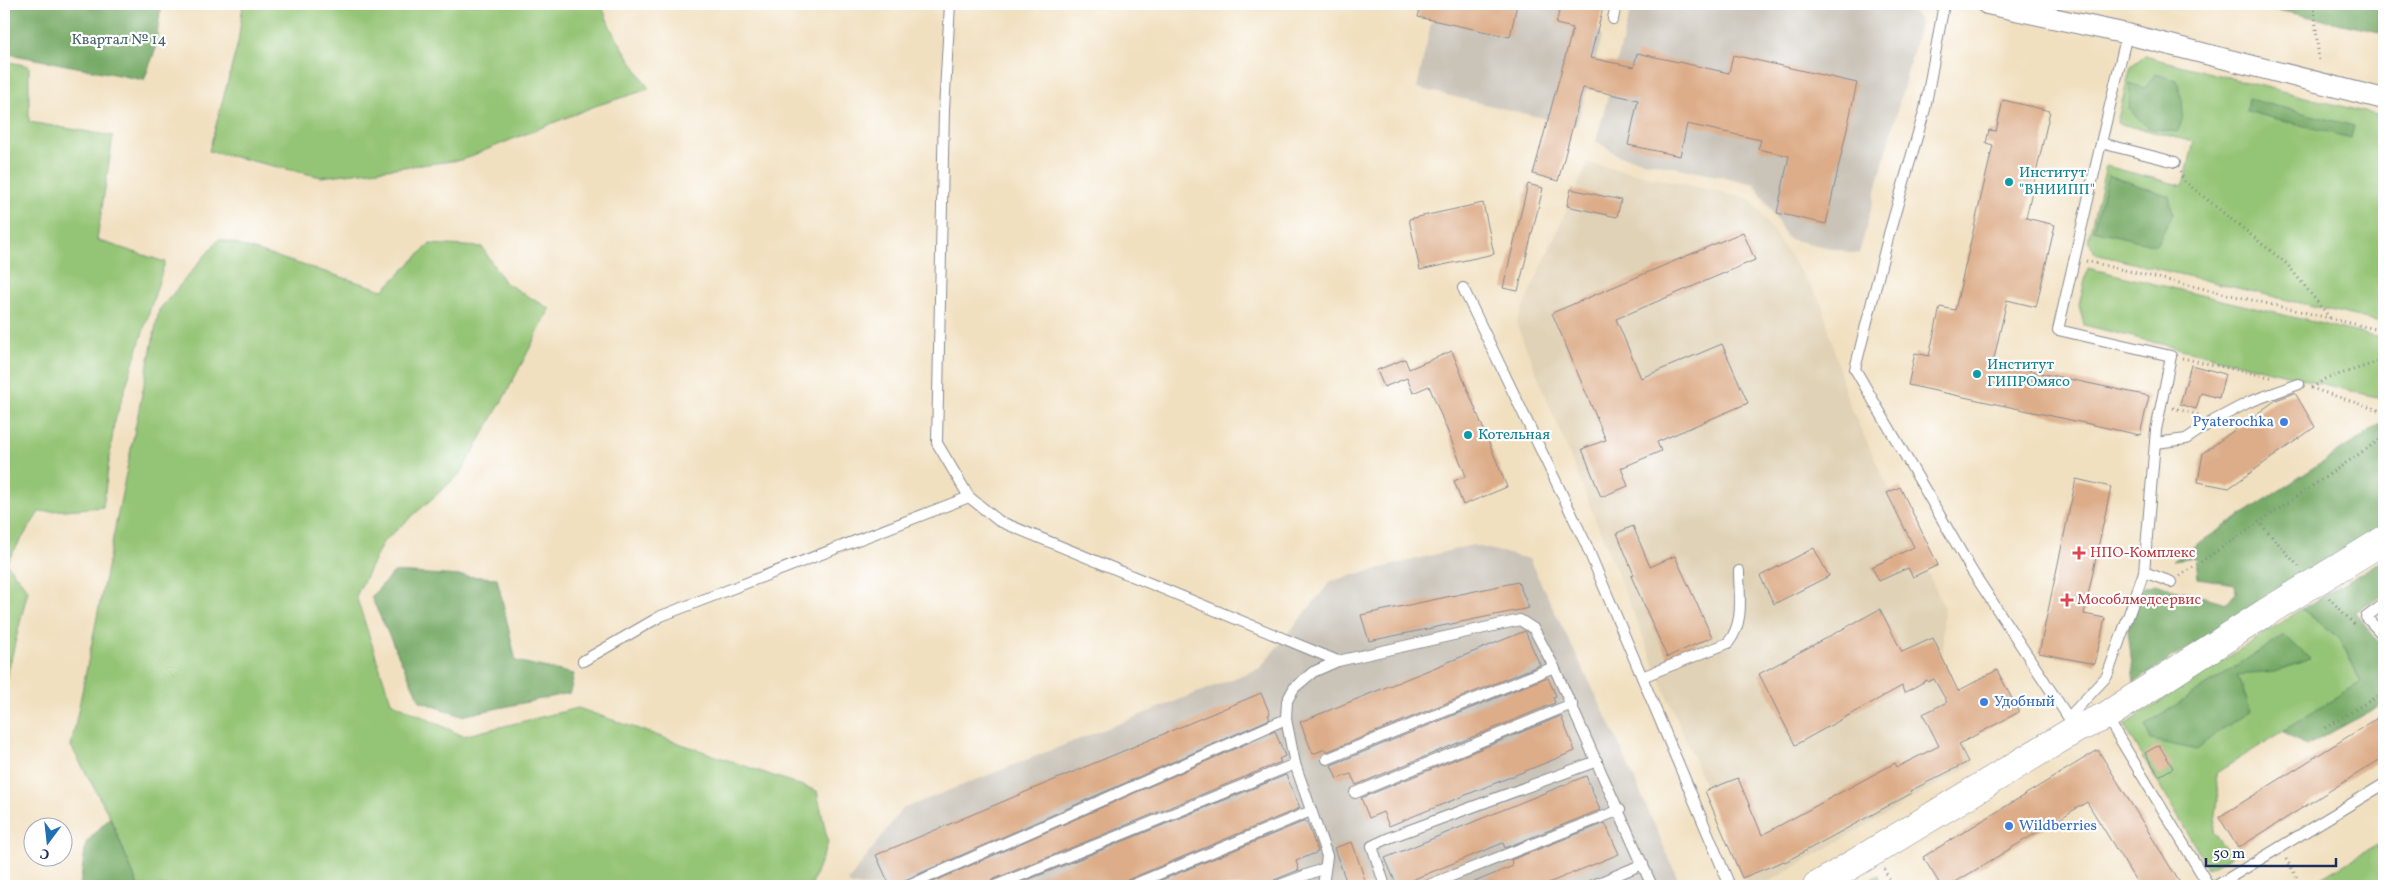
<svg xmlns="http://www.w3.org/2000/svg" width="2388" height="890" font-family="Vollkorn,serif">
  <rect width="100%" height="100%" fill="#fff"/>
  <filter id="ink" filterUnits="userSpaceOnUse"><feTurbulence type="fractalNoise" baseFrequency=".02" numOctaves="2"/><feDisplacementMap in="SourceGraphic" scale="10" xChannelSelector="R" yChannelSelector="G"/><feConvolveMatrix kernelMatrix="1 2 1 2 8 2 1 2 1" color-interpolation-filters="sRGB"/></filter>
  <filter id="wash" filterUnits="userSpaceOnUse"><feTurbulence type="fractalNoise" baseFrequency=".0096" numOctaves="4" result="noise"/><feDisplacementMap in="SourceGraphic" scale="20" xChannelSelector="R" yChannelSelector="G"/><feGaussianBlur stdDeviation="1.12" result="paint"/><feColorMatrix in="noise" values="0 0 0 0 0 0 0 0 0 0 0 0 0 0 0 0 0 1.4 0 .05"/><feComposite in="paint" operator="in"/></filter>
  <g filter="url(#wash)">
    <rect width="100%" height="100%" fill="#f1e0c0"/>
    <path fill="#e0d2b6" d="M1588,163L1751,199L1822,303L1847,399L1944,607L1941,695L1974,763L1762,886H1748L1662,684L1516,323Z"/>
    <g fill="#c9c3b8">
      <path d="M1435,4H1598L1594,19L1602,37L1576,126L1417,88Z"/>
      <path d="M1632,4H1883L1913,12L1921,21L1859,254L1788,239L1755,184L1619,156L1596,141Z"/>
      <path d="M1472,545L1529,559L1613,730L1681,886H851L848,881L902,809L1260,668L1331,581Z"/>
    </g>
    <g fill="#94c474" stroke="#587a69">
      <path d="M243,4H601L611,29L649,89L595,106L461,160L321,177L209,151L238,43Z"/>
      <path d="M2144,56L2384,117V323L2095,254L2088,240L2106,166L2183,186L2194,142L2117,123L2131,66Z"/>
      <path d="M4,61L29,66V122L113,136L97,240L165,262L114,424L103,507L39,512L6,563L28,590L4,688Z"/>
      <path d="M219,239L383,290L430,244L482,247L504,282L550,309L507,392L461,473L383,542L356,596L391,702L463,736L578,708L817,791L828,843L811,886H138L110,817L71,746L159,310Z"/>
      <path d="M2088,268L2384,339V399L2084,325L2079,305Z"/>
      <path d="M2302,609L2340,639L2361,683L2216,773L2218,801L2213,832L2232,856L2208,868L2124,725Z"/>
      <path d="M2384,841V886H2307Z"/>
      <path d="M1878,875L1880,886H1859Z"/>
    </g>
    <g fill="#7a6" stroke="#496c62">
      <path d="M4,4H161L155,51L144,80L4,53Z"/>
      <path d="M2250,4H2384V33Z"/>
      <path d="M2155,74L2177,80C2182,98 2187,116 2177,132L2148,128L2129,109L2130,83L2145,88Z"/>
      <path d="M2249,99L2354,126L2351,138L2246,111Z"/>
      <path d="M2108,175L2169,196L2173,214L2156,245L2093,230Z"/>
      <path d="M2384,422V527L2134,682L2128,630L2142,588L2155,584L2227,603L2236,593L2235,584L2198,578L2196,557L2173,560Z"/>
      <path d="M2384,559V595L2355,612L2384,649V704L2306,746L2283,731L2361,682L2340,639L2302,609Z"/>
      <path d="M394,572L497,578L516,661L574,674L570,693L461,716L420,701L371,597Z"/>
      <path d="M2284,635L2310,659L2274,672L2237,675L2251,711L2221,730L2197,750L2151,740L2145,725Z"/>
      <path d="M110,817L138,886H80L86,843Z"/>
    </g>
    <g id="blocks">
      <g fill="#ddad89">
        <path d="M1421,4H1517L1510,37L1418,17Z"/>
        <path d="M1561,4H1604L1590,58L1634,67L1637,53L1729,73L1733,55L1857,83L1826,224L1777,213L1789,156L1758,149L1761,140L1687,124L1680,156L1628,145L1638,100L1583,88L1558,181L1533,174L1573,28L1556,24Z"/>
        <path d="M2003,100L2050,111L2026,218L2055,225L2036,307L2007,300L1993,363L2149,396L2140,435L1908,385L1915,353L1929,356L1940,307L1955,310L1993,145L1986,143L1989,130L1996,131Z"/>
        <path d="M1528,184L1543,188L1518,291L1503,288Z"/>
        <path d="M1571,189L1621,200L1617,217L1567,206Z"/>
        <path d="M1483,203L1494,254L1420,270L1409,219Z"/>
        <path d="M1743,232L1755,260L1616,319L1641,378L1722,344L1748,403L1657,442L1661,451L1621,468L1628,486L1601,497L1582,449L1606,440L1552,313Z"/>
        <path d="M1452,351L1507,487L1463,505L1454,481L1466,476L1429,386L1413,393L1407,378L1384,387L1377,370L1405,359L1409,369Z"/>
        <path d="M2191,365L2225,374L2219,398L2201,393L2196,409L2180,404Z"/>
        <path d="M2295,393L2315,427L2229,488L2198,482L2203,453L2276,400Z"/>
        <path d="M2076,479L2111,487L2084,614L2105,618L2095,664L2039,653Z"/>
        <path d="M1900,487L1938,565L1913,577L1908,568L1879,581L1872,567L1914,547L1887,493Z"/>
        <path d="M1633,526L1650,567L1675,556L1712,637L1667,657L1631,576L1634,575L1617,533Z"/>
        <path d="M1814,548L1829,576L1774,604L1760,576Z"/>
        <path d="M1518,582L1529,608L1369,641L1361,615Z"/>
        <path d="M1880,609L1902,652L1933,638L1958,691L1997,670L2019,712L1959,744L1968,762L1910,791L1912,793L1785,862L1784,861L1742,878L1705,791L1738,778L1762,835L1895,763L1897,767L1939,746L1923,714L1947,702L1934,679L1928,682L1927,680L1904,693L1902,686L1795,745L1759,674Z"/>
        <path d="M1525,631L1540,665L1326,752L1325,749L1313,754L1300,722Z"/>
        <path d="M1545,678H1548L1556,696L1553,697L1555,703L1356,785L1351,774L1337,779L1331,765Z"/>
        <path d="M1261,693L1270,714L1268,715L1270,719L905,880L901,886H890L876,855Z"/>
        <path d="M2384,714V757L2238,848L2219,817Z"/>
        <path d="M1561,716L1575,751L1389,826L1383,812L1369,818L1361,798Z"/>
        <path d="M1275,731L1285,756L1279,759L1281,762L992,880L988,886H924Z"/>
        <path d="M2159,745L2173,768L2159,776L2145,753Z"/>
        <path d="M2098,750L2182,886H2139L2087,802L1949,886H1941L1923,857Z"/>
        <path d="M1286,775L1300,808L1127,880L1123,886H1013Z"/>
        <path d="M1586,776L1600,810L1505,848L1503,843L1397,886L1385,858Z"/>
        <path d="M1305,821L1307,822L1318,852L1296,861L1299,870L1274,880L1270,886H1147Z"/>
        <path d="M1605,823L1619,854L1541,886H1465L1513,866L1511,860Z"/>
        <path d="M1352,842L1363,874L1367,886H1348L1334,848Z"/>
      </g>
    </g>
  </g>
  <g filter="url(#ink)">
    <use href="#blocks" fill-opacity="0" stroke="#86888f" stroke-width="1"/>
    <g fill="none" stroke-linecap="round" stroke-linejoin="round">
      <defs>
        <g id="lane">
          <path d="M950,4L944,110L937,443L969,497L999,521L1338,661L1520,620L1534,629L1554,667L1652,886"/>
          <path d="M1944,4L1925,109L1889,234L1855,369L1972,571L2076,729"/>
          <path d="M1613,19L1616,4"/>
          <path d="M2127,34L2101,143L2175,162"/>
          <path d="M2101,143L2058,330L2171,356L2156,430L2144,572L2171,582"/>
          <path d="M1463,288L1585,542L1730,886"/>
          <path d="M2156,443L2186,439L2213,421L2249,402L2299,384"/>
          <path d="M2384,604L2366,617L2384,636"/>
          <path d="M583,661L661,616L969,497"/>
          <path d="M1642,677L1728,643C1745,622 1739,596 1739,571"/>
          <path d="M2106,716L2209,886"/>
          <path d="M2069,717L2107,676L2144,572"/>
          <path d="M1327,759L1554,667"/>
          <path d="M1355,793L1572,704"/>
          <path d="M908,886L1286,719"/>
          <path d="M995,886L1295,764"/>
          <path d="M1130,886L1311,811"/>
          <path d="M1277,886L1325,868"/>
          <path d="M1323,886L1327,856L1295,764L1286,719L1287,701L1294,688L1313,672L1338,661"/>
          <path d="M1385,886L1372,846L1391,837L1597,761"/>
          <path d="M1426,886L1620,810"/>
          <path d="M1591,886L1643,864"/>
          <path d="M2216,886L2384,784"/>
        </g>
        <path id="street" d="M1987,4L2127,34L2384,99"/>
        <path id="secondary" d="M1817,886L2076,729L2106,716L2265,613L2384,540"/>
      </defs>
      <use href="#lane" stroke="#86888f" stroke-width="12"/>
      <use href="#street" stroke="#86888f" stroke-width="22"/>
      <use href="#secondary" stroke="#86888f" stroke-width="29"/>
      <g stroke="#86888f" stroke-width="3" stroke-dasharray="1 4" stroke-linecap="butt">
        <path d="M2314,4L2319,62"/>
        <path d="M2180,172L2184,181L2287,264L2330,318"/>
        <path d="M2086,261L2384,331"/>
        <path d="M2182,358L2274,378"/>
        <path d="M2311,388L2384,412"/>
        <path d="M2312,388L2325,379L2384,360"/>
        <path d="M2173,408L2199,415"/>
        <path d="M2258,521L2300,568"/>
        <path d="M2180,576L2384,437"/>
        <path d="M2329,598L2354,624"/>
        <path d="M2378,648L2384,655"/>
        <path d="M2325,728L2384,692"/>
        <path d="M2286,859L2302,886"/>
        <path d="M1884,869L1893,886"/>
      </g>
      <use href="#lane" stroke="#fff" stroke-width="10"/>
      <use href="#street" stroke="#fff" stroke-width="20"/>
      <use href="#secondary" stroke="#fff" stroke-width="28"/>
    </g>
  </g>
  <g fill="#0f9aa8" stroke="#fff" stroke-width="2">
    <circle cx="2009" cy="182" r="5"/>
    <circle cx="1977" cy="374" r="5"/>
    <circle cx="1468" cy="435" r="5"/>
  </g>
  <g fill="#3f7fe0" stroke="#fff" stroke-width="2">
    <circle cx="2284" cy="422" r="5"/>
    <circle cx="1984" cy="702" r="5"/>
    <circle cx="2009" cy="826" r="5"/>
  </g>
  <g fill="#e0444e" stroke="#fff" stroke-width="2">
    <path d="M2076.5 545.5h5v5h5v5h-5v5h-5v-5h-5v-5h5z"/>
    <path d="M2064.5 592.5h5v5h5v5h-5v5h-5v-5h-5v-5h5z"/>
  </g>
  <g text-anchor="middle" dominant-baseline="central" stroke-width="4.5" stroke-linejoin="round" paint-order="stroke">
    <g font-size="15" fill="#456366" stroke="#fff">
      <text x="119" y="40">Квартал № 14</text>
    </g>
    <g font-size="15" fill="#0d838f" stroke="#fff" text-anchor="start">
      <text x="2019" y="173">Институт<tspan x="2019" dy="17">"ВНИИПП"</tspan></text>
      <text x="1987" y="365">Институт<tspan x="1987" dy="17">ГИПРОмясо</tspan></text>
      <text x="1478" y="435">Котельная</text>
    </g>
    <g font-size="15" fill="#366cbe" stroke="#fff" text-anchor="start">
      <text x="2274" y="422" text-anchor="end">Pyaterochka</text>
      <text x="1994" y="702">Удобный</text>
      <text x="2019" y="826">Wildberries</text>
    </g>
    <g font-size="15" fill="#be3a42" stroke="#fff" text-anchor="start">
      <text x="2090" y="553">НПО-Комплекс</text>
      <text x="2077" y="600">Мособлмедсервис</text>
    </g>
  </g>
  <rect width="2388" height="890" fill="none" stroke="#fff" stroke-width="20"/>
  <g transform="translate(48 842) rotate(195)"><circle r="24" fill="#ffffff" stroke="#a4acbf"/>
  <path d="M0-4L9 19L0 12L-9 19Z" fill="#1f6fb2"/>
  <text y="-8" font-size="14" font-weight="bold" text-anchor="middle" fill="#1b2f5e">С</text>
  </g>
  <path d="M2206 858v8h130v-8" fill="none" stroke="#1b2f5e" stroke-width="2.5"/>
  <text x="2213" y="858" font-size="15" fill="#1b2f5e" stroke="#ffffff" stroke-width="4" paint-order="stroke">50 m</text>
</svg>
